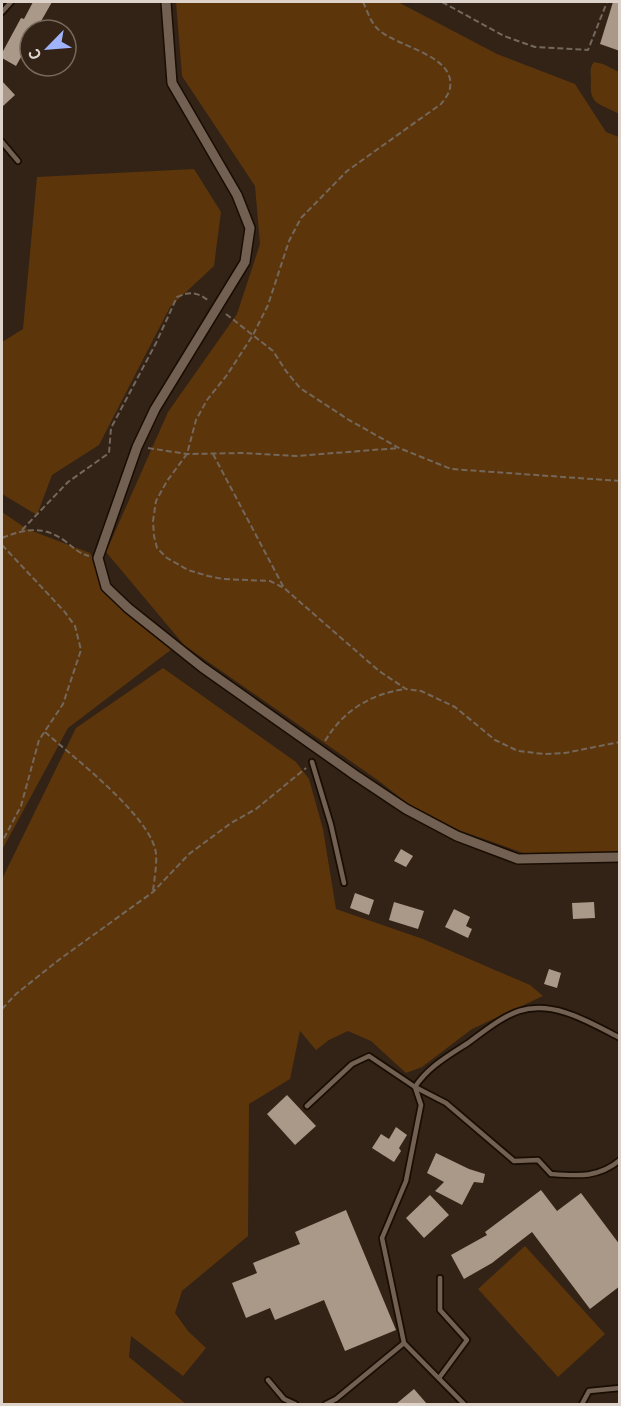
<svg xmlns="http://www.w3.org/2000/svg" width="621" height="1406" font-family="Overpass,sans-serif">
  <rect width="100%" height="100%" fill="#322316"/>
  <g fill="#5c350b">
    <path d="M176,2H398L497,54L575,84L606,132L619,137V854L523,853L459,830L407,803L379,781L184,645L106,552L168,412L237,314L260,244L255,186L182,76Z"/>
    <path d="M594,62L603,64L619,72V114C600,103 589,106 591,81C591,73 589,68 594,62Z"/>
    <path d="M194,169L221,212L214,266L170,307L99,445L52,475L37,515L2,494V342L23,329L37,177Z"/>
    <path d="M2,512L27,529L90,553L110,592L172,649L68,728L2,850Z"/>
    <path d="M163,668L296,762L309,779L323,829L336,909L423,939L530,985L543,996L472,1029L422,1067L406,1073L371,1041L348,1031L329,1040L316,1050L300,1031L290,1079L249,1104L248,1236L182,1291L175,1313L188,1331L206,1348L183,1376L131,1336L129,1357L186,1404H2V879L76,728Z"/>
    <path d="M525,1246L605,1334L558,1377L478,1289Z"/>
  </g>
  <g fill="#aa9888">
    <path d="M33,2H52L36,30H30V41L16,66L2,58V53L21,18L24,19Z"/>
    <path d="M613,2H620V51L600,44Z"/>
    <path d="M2,81L15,95L2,107Z"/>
    <path d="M401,849L413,856L406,867L394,861Z"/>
    <path d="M355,893L374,900L369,915L350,908Z"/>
    <path d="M394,902L424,911L418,929L389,920Z"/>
    <path d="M594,902L595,918L573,919L572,903Z"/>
    <path d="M454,909L470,917L466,926L472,929L468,938L445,927Z"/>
    <path d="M549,969L561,973L557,988L544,984Z"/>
    <path d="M287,1095L316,1126L295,1145L267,1114Z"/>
    <path d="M396,1127L407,1135L399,1148L401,1151L394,1162L372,1148L381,1134L389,1139Z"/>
    <path d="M436,1153L469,1169L485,1174L483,1183L474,1182L462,1205L435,1191L444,1182L427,1173Z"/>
    <path d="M541,1190L557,1211L581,1193L620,1245V1286L590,1309L532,1232L492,1263L464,1279L451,1255L487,1235L485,1232Z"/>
    <path d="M430,1195L449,1215L424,1238L406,1218Z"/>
    <path d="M346,1210L396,1330L345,1351L324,1300L275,1320L270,1308L246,1318L232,1283L257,1273L253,1263L300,1244L295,1232Z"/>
    <path d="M414,1389L427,1404H396Z"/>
  </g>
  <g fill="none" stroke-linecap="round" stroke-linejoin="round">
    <defs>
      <g id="service">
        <path d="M2,12L11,2"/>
        <path d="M2,142L18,161"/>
        <path d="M312,762L331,825L344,883"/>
        <path d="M307,1106L352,1064L369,1056L415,1087L446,1103L514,1161L538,1160L551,1174C578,1176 599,1178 620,1160"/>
        <path d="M439,1378L467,1340L440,1310V1278"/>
        <path d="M268,1380L284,1399L295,1404"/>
        <path d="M326,1404L336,1399L404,1343"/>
        <path d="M464,1404L404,1343L382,1238L406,1181L421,1105L415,1087C428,1067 448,1056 468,1043C483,1032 501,1017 519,1011C554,1000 589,1022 620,1038"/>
        <path d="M582,1404L589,1391L620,1388"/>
      </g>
      <path id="minor" d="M166,2L172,83L237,195L250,228L245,262L155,409L137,447L98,558L106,587L128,608L202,667L355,775L406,809L457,836L518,859L620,857"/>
    </defs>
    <use href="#service" stroke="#190c02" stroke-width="8"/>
    <use href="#minor" stroke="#190c02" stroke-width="12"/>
    <g stroke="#74675c" stroke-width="2" stroke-dasharray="6 3" stroke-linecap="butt">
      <path d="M363,2C367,10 371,24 379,30C397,47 456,55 450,88C449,94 444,100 441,104L347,171L301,218L289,241L268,305L253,335L227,375L207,400L196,420L187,454L167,481L156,501L153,521L154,536L157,548L167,558L188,570L208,576L223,579L270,581L284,588L379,671L406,689L421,691L455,707L495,740L518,751L544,754L565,753L620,742"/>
      <path d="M442,2L504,36L535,47L588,50L607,2"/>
      <path d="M226,314L273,351L286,371L300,388L349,420L399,448L451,469L620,481"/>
      <path d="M148,448L187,454L243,453L296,456L399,448"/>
      <path d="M213,454L284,588"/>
      <path d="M22,530L68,482L109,453L111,428L156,343L177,297C191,291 197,292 209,301"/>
      <path d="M2,538C25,529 43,525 65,541C74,548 78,553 89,556"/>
      <path d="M2,545L64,611L75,626L81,650L63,704L39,740L21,806L2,842"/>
      <path d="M45,732C73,757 153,818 156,854C157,866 154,880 153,892"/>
      <path d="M325,741C343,711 370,694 405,689"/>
      <path d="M2,1009L16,994L60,959L153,892L189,854L231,823L256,809L306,768"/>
    </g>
    <use href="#service" stroke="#726152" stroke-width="4.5"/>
    <use href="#minor" stroke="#726152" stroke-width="9"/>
  </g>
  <rect width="621" height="1406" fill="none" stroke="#ddd3cb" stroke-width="6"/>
  <g transform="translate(48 48) rotate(245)"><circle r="28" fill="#322316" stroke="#76695e" stroke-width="1.5"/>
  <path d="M0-4.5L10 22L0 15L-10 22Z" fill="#a0b3fd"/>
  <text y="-9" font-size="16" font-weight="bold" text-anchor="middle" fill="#ddd3cb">С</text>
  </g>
</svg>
